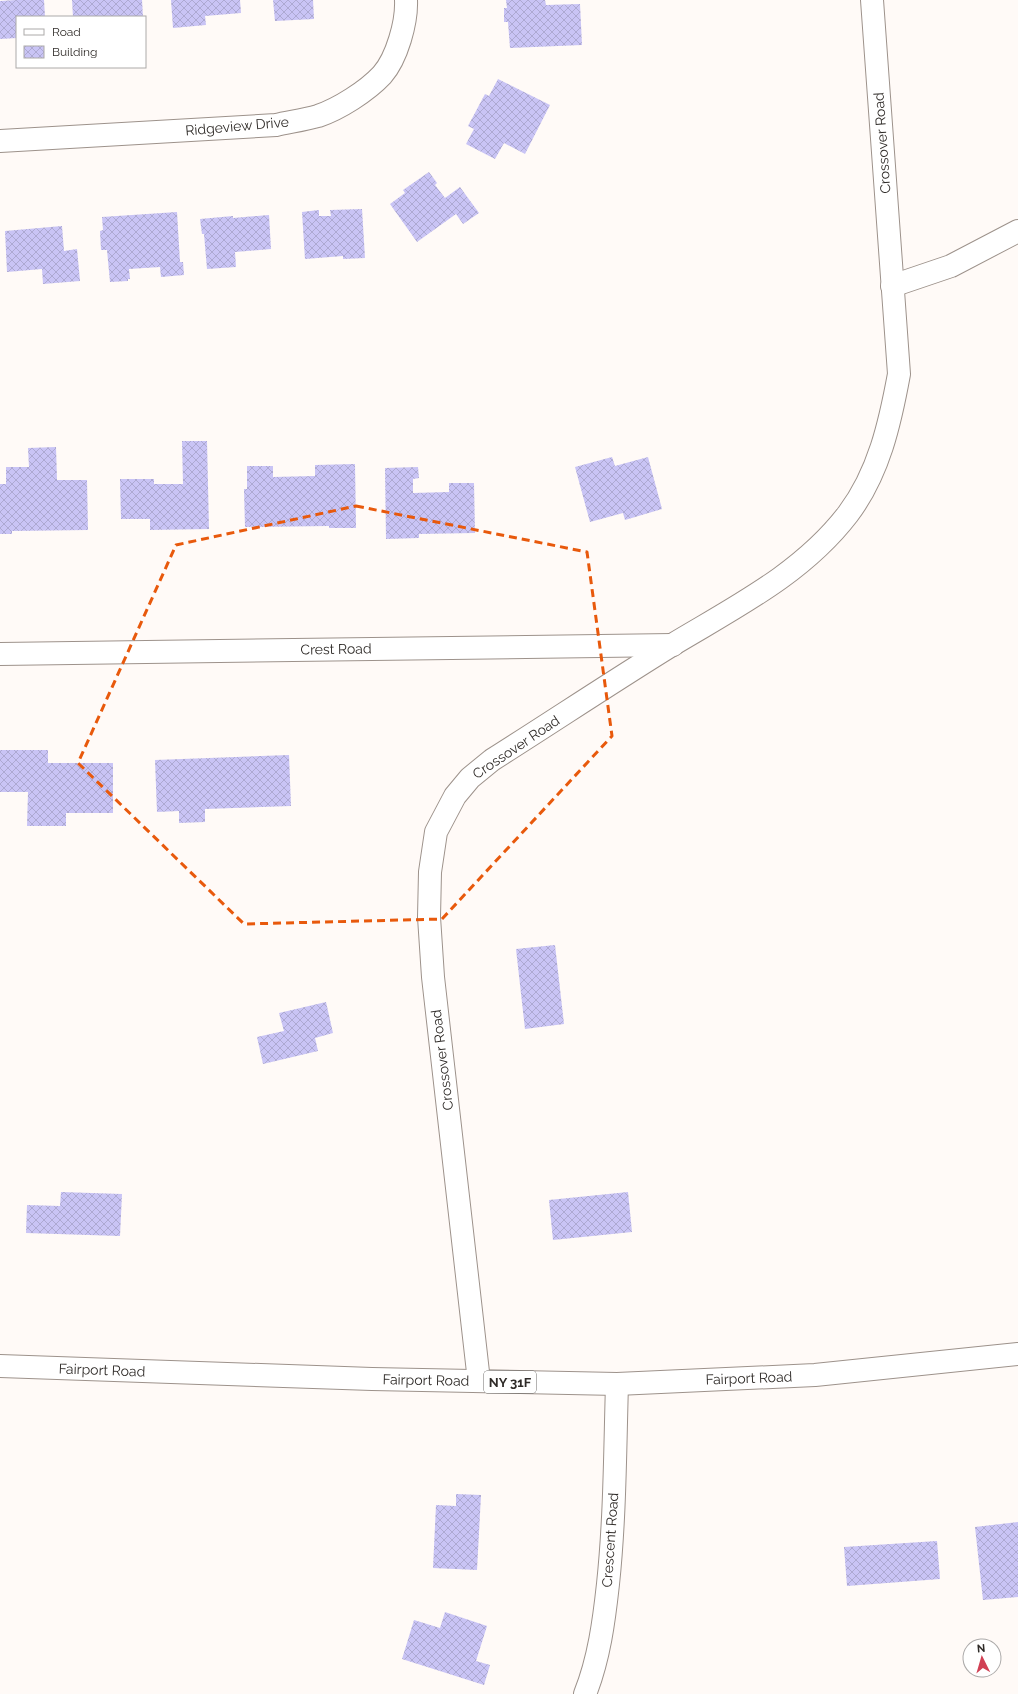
<svg xmlns="http://www.w3.org/2000/svg" width="1018" height="1694" font-family="Raleway,sans-serif">
  <defs>
    <pattern id="building-cross-hatch" width="8" height="8" patternUnits="userSpaceOnUse"><rect width="8" height="8" fill="#c9c4f5"/><path d="M0 0l8 8M0 8l8-8" fill="none" stroke="#ada9d2"/></pattern>
  </defs>
  <rect width="100%" height="100%" fill="#fffaf7"/>
  <g fill="url(#building-cross-hatch)">
    <path d="M16,0H44L45,17H17V38L0,39V1Z"/>
    <path d="M72,0H142L143,17H73Z"/>
    <path d="M171,0H240L241,13L205,16L206,25L173,28Z"/>
    <path d="M273,0H313L314,19L275,21Z"/>
    <path d="M506,0H545L546,5L580,4L582,45L510,48L508,22H504V8H507Z"/>
    <path d="M498,79L550,105L525,154L504,143L495,159L466,144L474,129L468,126L485,94L489,96Z"/>
    <path d="M429,172L437,183L435,185L445,198L460,187L479,213L463,224L456,214L417,242L390,204L405,193L403,190Z"/>
    <path d="M362,209L365,258L343,259V256L305,259L302,212L319,210V216H331L330,210Z"/>
    <path d="M177,212L180,262H183L184,275L161,277L160,267L129,269L130,279H128V281L110,282L107,250H101L100,231L103,230L102,217Z"/>
    <path d="M269,215L271,249L235,252L236,267L207,269L204,234H202L200,219L233,216V218Z"/>
    <path d="M62,226L64,251L77,249L80,281L43,284L42,269L7,272L5,231Z"/>
    <path d="M182,441H207L209,529L150,530V519H121L120,479H154V484H183Z"/>
    <path d="M56,447L57,480H87L88,530L12,531V534H0V484H6V467H29L28,448Z"/>
    <path d="M612,457L615,466L648,457L662,509L625,520L623,513L590,522L575,467Z"/>
    <path d="M355,464L356,528H329V526L245,527L244,489H247V466H273V477L315,476V465Z"/>
    <path d="M418,467L419,478L413,479V493L449,492V483H474L475,533L419,534V538L386,539L385,468Z"/>
    <path d="M0,750H48V763H113V813H66V826H27L28,792H0Z"/>
    <path d="M289,755L291,806L205,809V822L179,823V811L157,812L155,760Z"/>
    <path d="M555,945L564,1024L525,1029L516,949Z"/>
    <path d="M326,1002L333,1033L315,1038L318,1051L263,1064L257,1037L284,1031L279,1013Z"/>
    <path d="M61,1192L122,1194L120,1236L26,1233L27,1205L60,1206Z"/>
    <path d="M628,1192L632,1232L553,1240L549,1200Z"/>
    <path d="M456,1494L481,1495L477,1570L433,1568L436,1505L456,1506Z"/>
    <path d="M1018,1522V1597L983,1600L975,1527Z"/>
    <path d="M937,1541L940,1579L847,1586L844,1547Z"/>
    <path d="M445,1612L487,1626L476,1661L490,1665L484,1685L402,1659L414,1620L440,1628Z"/>
  </g>
  <g fill="none" stroke-linecap="round" stroke-linejoin="round">
    <defs>
      <g id="minor">
        <path d="M0,141L276,125C289,122 304,120 318,116C339,109 367,91 382,75C397,58 407,22 406,0"/>
        <path d="M892,286L951,266L1018,231"/>
        <path d="M0,654L673,645"/>
        <path d="M479,1381L433,977L429,917L430,872L436,832L455,796L470,778L492,760C552,722 612,682 672,645C735,607 802,574 848,514C879,473 890,423 899,374L872,0"/>
        <path d="M585,1694C599,1659 604,1621 608,1584C615,1518 615,1450 617,1384"/>
      </g>
      <path id="major" d="M0,1366L372,1379L617,1384L815,1375L1018,1354"/>
    </defs>
    <use href="#minor" stroke="#9d928b" stroke-width="24"/>
    <use href="#major" stroke="#9d928b" stroke-width="24"/>
    <use href="#minor" stroke="#fff" stroke-width="22"/>
    <use href="#major" stroke="#fff" stroke-width="22"/>
  </g>
  <path fill="none" stroke="#e8590c" stroke-width="3" stroke-dasharray="8 5" stroke-linejoin="round" d="M356,506L587,552L612,736L442,919L244,924L78,763L176,545Z"/>
  <g text-anchor="middle" dominant-baseline="central" stroke-width="3" stroke-linejoin="round" paint-order="stroke">
    <rect fill="#fff" stroke="#6d6b68" stroke-width="1" x="484" y="1371" width="52" height="22" rx="3"/>
    <g font-size="13" font-weight="bold" fill="#2f2b28">
      <text x="510" y="1382">NY 31F</text>
    </g>
    <g font-size="14" fill="#2f2b28" stroke="#fff">
      <text transform="translate(237 126) rotate(-5)">Ridgeview Drive</text>
      <text transform="translate(882 143) rotate(-94)">Crossover Road</text>
      <text transform="translate(336 649) rotate(-1)">Crest Road</text>
      <text transform="translate(516 747) rotate(-34)">Crossover Road</text>
      <text transform="translate(442 1060) rotate(-97)">Crossover Road</text>
      <text transform="translate(102 1370) rotate(2)">Fairport Road</text>
      <text transform="translate(749 1378) rotate(-2)">Fairport Road</text>
      <text transform="translate(426 1380) rotate(1)">Fairport Road</text>
      <text transform="translate(610 1540) rotate(-86)">Crescent Road</text>
    </g>
  </g>
  <rect x="16" y="16" width="130" height="52" fill="#ffffff" stroke="#acaaa9"/>
  <rect x="24" y="29" width="20" height="6" fill="#ffffff" stroke="#acaaa9"/>
  <text x="52" y="36" font-size="12" fill="#2f2b28">Road</text>
  <rect x="24" y="46" width="20" height="12" fill="url(#building-cross-hatch)" stroke="#acaaa9"/>
  <text x="52" y="56" font-size="12" fill="#2f2b28">Building</text>
  <g transform="translate(982 1658) rotate(355)"><circle r="19" fill="#ffffff" stroke="#acaaa9"/>
  <path d="M0-3L7 15L0 10L-7 15Z" fill="#d14054"/>
  <text y="-6" font-size="11" font-weight="bold" text-anchor="middle" fill="#2f2b28">N</text>
  </g>
</svg>
